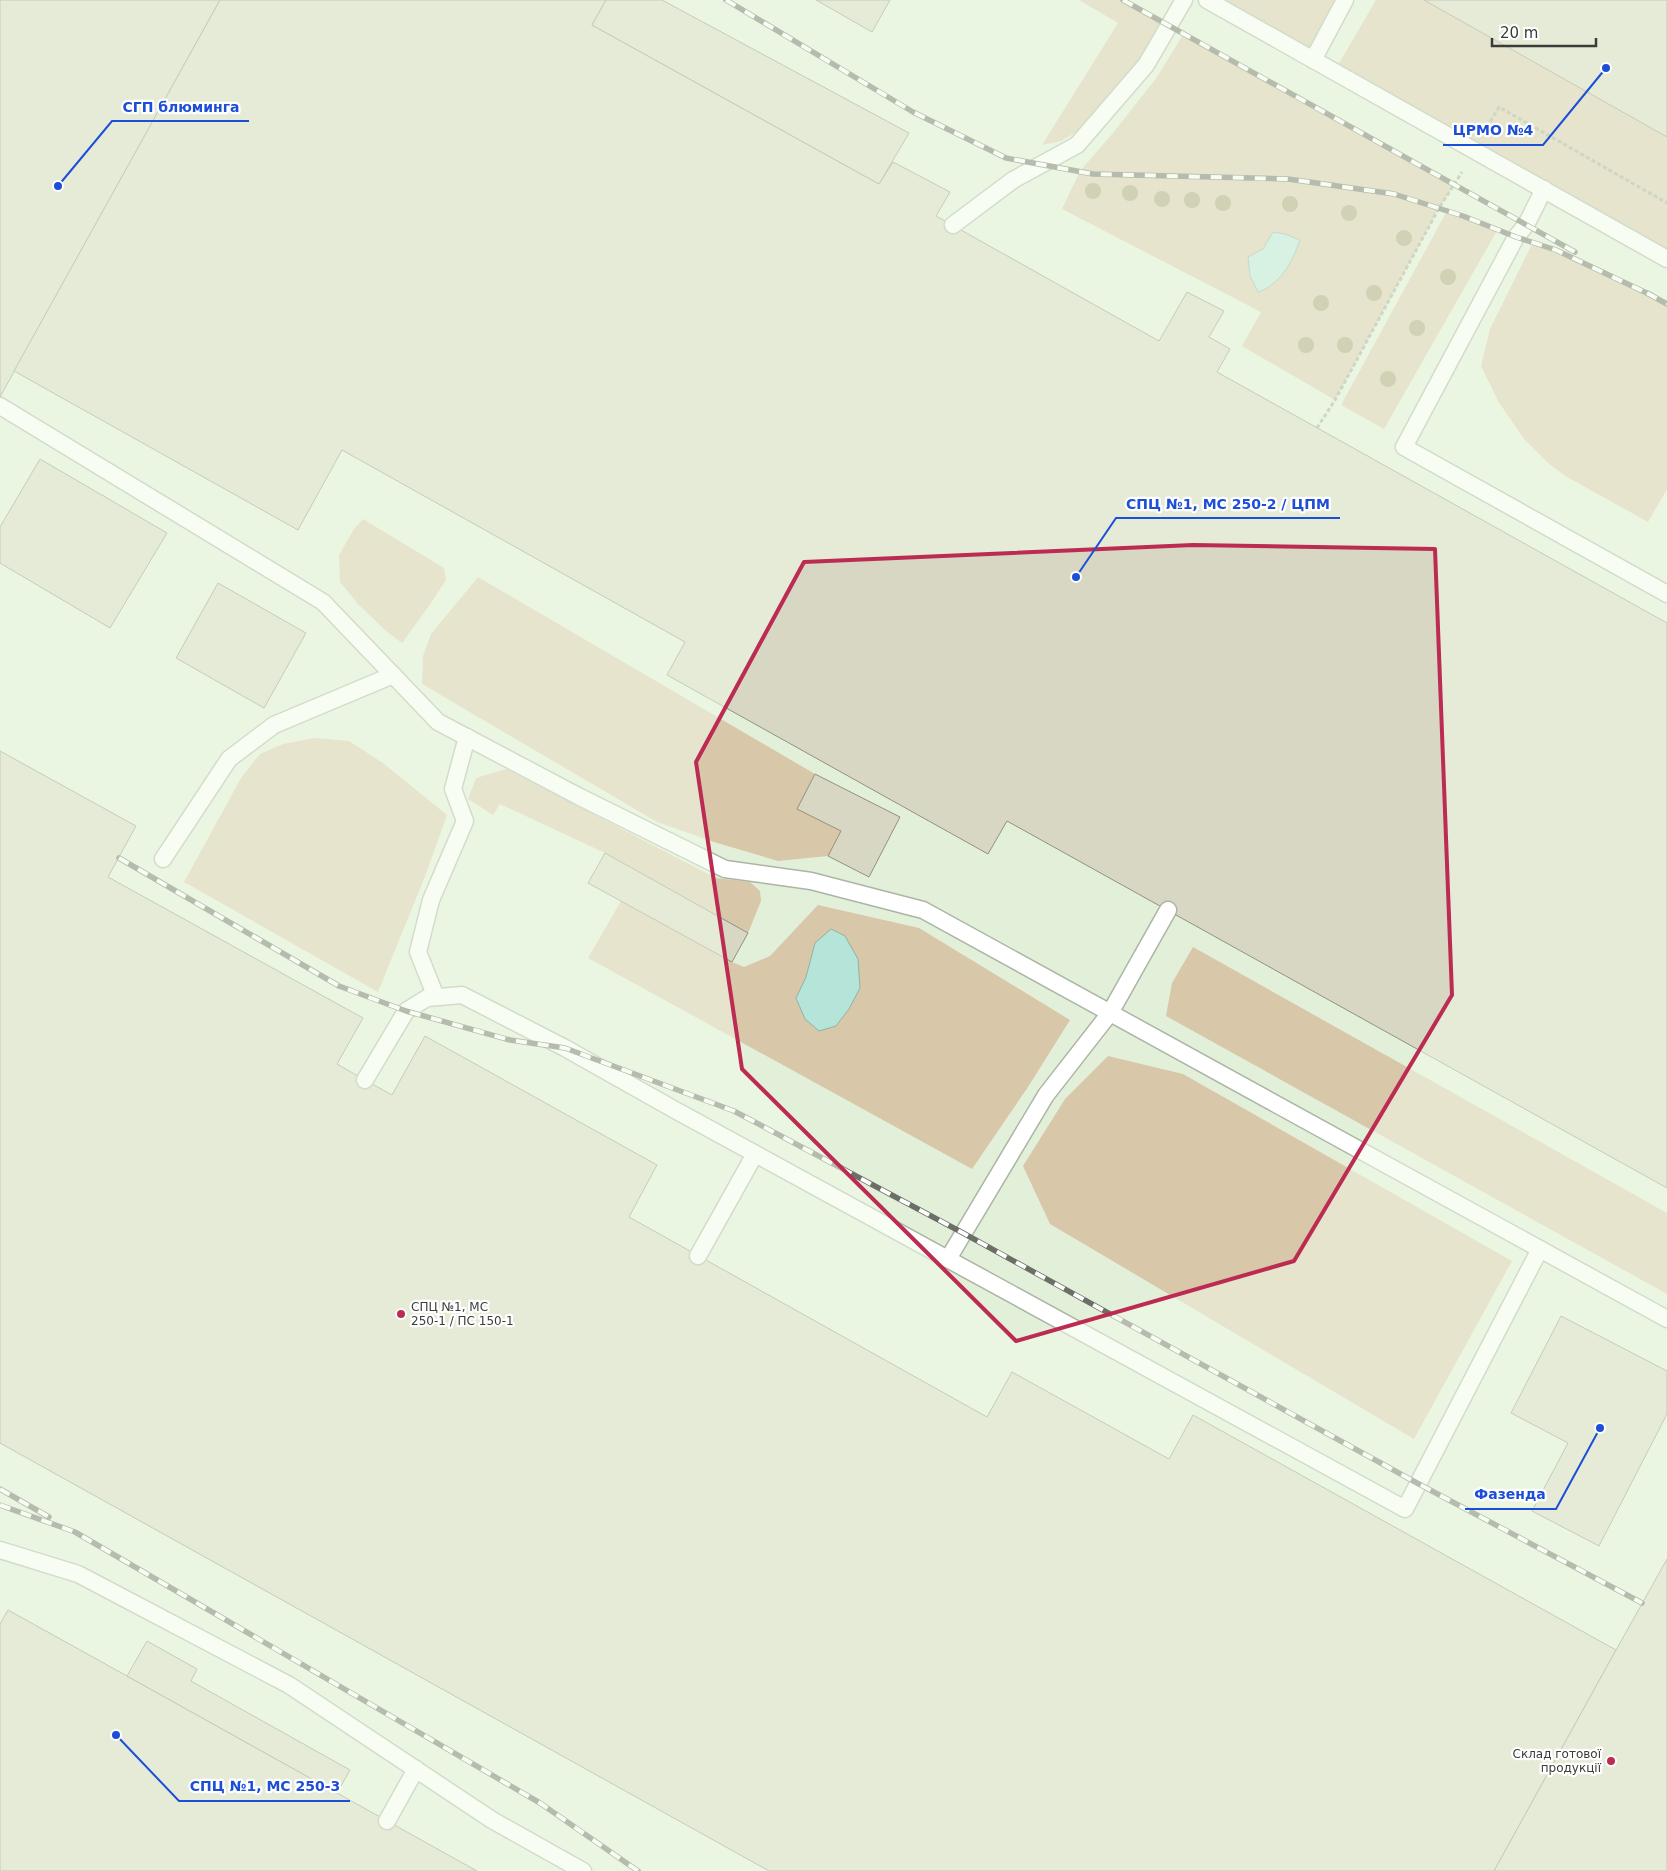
<svg xmlns="http://www.w3.org/2000/svg" width="1667" height="1871" font-family="'DejaVu Sans',sans-serif">
  <rect width="100%" height="100%" fill="#f2fcea"/>
  <rect fill="#e3f0d9" x="0" y="0" width="1667" height="1871"/>
  <g fill="#d8c7a9">
    <path d="M1079,0H1123L1165,23L1142,62L1093,118L1077,132L1061,141L1042,145L1118,23Z"/>
    <path d="M1206,0H1345L1313,60Z"/>
    <path d="M1376,0H1424L1667,137V260L1334,72Z"/>
    <path d="M1184,33L1455,184L1439,208L1335,400L1242,346L1261,312L1062,209L1080,171L1113,133L1157,77Z"/>
    <path d="M1447,211L1498,229L1384,429L1341,405Z"/>
    <path d="M1533,242L1556,250L1667,304V489L1648,522L1567,477L1548,463L1524,439L1498,401L1481,366L1490,329Z"/>
    <path d="M363,519L444,568L446,580L431,603L402,643L386,631L358,604L340,582L339,555L354,529Z"/>
    <path d="M478,577L815,774L798,809L841,831L828,856L778,861L714,842L657,822L422,684L423,656L431,634Z"/>
    <path d="M315,738L349,741L383,763L447,815L424,879L378,992L184,882L241,778L260,754L283,744Z"/>
    <path d="M506,769L716,878L750,882L760,891L761,901L748,933L605,853L500,804L493,815L468,799L476,778Z"/>
    <path d="M621,901L732,962L744,967L770,956L818,905L919,928L1070,1020L1028,1087L972,1169L588,958Z"/>
    <path d="M1193,947L1667,1213V1294L1166,1016L1172,983Z"/>
    <path d="M1108,1056L1183,1074L1512,1261L1414,1439L1050,1224L1023,1166L1065,1099Z"/>
  </g>
  <g fill="#b5e4d9" stroke="#90b2a8">
    <path d="M1273,232L1285,234L1300,240C1293,261 1280,285 1258,292L1250,276L1248,257L1263,249Z"/>
    <path d="M831,929L845,936L858,959L860,988L849,1009L836,1026L819,1031L805,1019L796,998L806,977L815,943Z"/>
  </g>
  <g fill="#d7d7c4" stroke="#919180">
    <path d="M0,0H220L0,397Z"/>
    <path d="M220,0H606L592,25L879,184L893,162L950,192L936,216L1159,341L1187,292L1224,311L1209,337L1230,349L1217,372L1667,623V1188L1007,821L988,854L667,675L685,642L342,450L298,530L14,371Z"/>
    <path d="M606,0H662L909,133L879,184L592,25Z"/>
    <path d="M816,0H890L872,32Z"/>
    <path d="M1424,0H1667V137Z"/>
    <path d="M40,459L167,533L110,628L0,563V527Z"/>
    <path d="M218,583L306,633L264,708L176,658Z"/>
    <path d="M0,751L136,826L108,877L363,1018L337,1064L365,1080L392,1095L425,1036L657,1165L629,1217L987,1417L1012,1372L1169,1459L1193,1415L1616,1650L1494,1871H769L0,1443Z"/>
    <path d="M815,774L900,817L869,877L828,856L841,831L797,809Z"/>
    <path d="M605,853L748,933L732,962L588,883Z"/>
    <path d="M1561,1316L1667,1371V1414L1599,1546L1532,1511L1568,1443L1511,1413Z"/>
    <path d="M1667,1559V1871H1494L1616,1650Z"/>
    <path d="M8,1610L127,1676L477,1871H0V1624Z"/>
    <path d="M147,1641L197,1669L191,1681L350,1770L337,1793L127,1676Z"/>
  </g>
  <g fill="none" stroke-linecap="round" stroke-linejoin="round">
    <defs>
      <g id="lane">
        <path d="M1207,0L1667,259"/>
        <path d="M1313,60L1345,0"/>
        <path d="M1544,189L1526,225L1516,237L1404,447L1667,594"/>
        <path d="M953,225L1013,180L1077,145L1146,65L1184,0"/>
        <path d="M0,406L323,602L438,722L578,796L725,869L811,881L923,910L1667,1319"/>
        <path d="M163,859L229,759L274,725L393,675"/>
        <path d="M436,997L418,952L431,900L465,821L453,789L467,737"/>
        <path d="M365,1080L406,1011L427,998L462,995L565,1048L675,1110L1405,1509L1540,1249"/>
        <path d="M698,1256L755,1154"/>
        <path d="M948,1259L1046,1095L1110,1013L1168,910"/>
        <path d="M0,1550L78,1574L289,1685L492,1820L583,1871"/>
        <path d="M387,1821L416,1769"/>
      </g>
    </defs>
    <use href="#lane" stroke="#acb5a5" stroke-width="19"/>
    <g stroke="#a2a89c" stroke-width="3" stroke-dasharray="4 2.5" stroke-linecap="butt">
      <path d="M1487,127L1499,107L1667,203"/>
      <path d="M1317,428L1335,400L1439,208L1462,172"/>
    </g>
    <use href="#lane" stroke="#fff" stroke-width="16"/>
    <defs>
      <g id="rail">
        <path d="M726,0L913,112L1006,158L1093,174L1288,179L1394,194L1463,216L1516,237L1556,250L1653,296"/>
        <path d="M1123,0L1575,252"/>
        <path d="M1647,293L1667,304"/>
        <path d="M119,858L339,986L406,1011L510,1040L565,1048L734,1111L963,1233L1417,1483L1642,1603"/>
        <path d="M0,1489L49,1517"/>
        <path d="M0,1505L75,1532L540,1803L638,1871"/>
      </g>
    </defs>
    <use href="#rail" stroke="#6b6f66" stroke-width="5.5"/>
    <use href="#rail" stroke="#fff" stroke-width="4" stroke-dasharray="11" stroke-linecap="butt"/>
  </g>
  <g fill="#a79d75">
    <circle cx="1093" cy="191" r="8"/>
    <circle cx="1130" cy="193" r="8"/>
    <circle cx="1162" cy="199" r="8"/>
    <circle cx="1192" cy="200" r="8"/>
    <circle cx="1223" cy="203" r="8"/>
    <circle cx="1290" cy="204" r="8"/>
    <circle cx="1349" cy="213" r="8"/>
    <circle cx="1404" cy="238" r="8"/>
    <circle cx="1448" cy="277" r="8"/>
    <circle cx="1374" cy="293" r="8"/>
    <circle cx="1321" cy="303" r="8"/>
    <circle cx="1417" cy="328" r="8"/>
    <circle cx="1306" cy="345" r="8"/>
    <circle cx="1345" cy="345" r="8"/>
    <circle cx="1388" cy="379" r="8"/>
  </g>
  <path d="M0 0H1667V1871H0ZM1193,545L1435,549L1452,995L1294,1261L1016,1341L742,1069L696,762L804,562Z" fill="#f2fcea" fill-opacity=".55" fill-rule="evenodd"/>
  <path fill="none" stroke="#bb2b52" stroke-width="4" stroke-linejoin="round" d="M1193,545L1435,549L1452,995L1294,1261L1016,1341L742,1069L696,762L804,562Z"/>
  <g fill="#bb2b52" stroke="#fff" stroke-width="2">
    <circle cx="401" cy="1314" r="5"/>
    <circle cx="1611" cy="1761" r="5"/>
  </g>
  <g text-anchor="middle" dominant-baseline="central" stroke-width="4.5" stroke-linejoin="round" paint-order="stroke">
    <g font-size="12" fill="#3a3d37" stroke="#fff" text-anchor="start">
      <text x="411" y="1307">СПЦ №1, МС<tspan x="411" dy="14">250-1 / ПС 150-1</tspan></text>
      <text x="1601" y="1754" text-anchor="end">Склад готової<tspan x="1601" dy="14">продукції</tspan></text>
    </g>
  </g>
  <path fill="none" stroke="#1d4ed8" stroke-width="2" d="M58 186L112 121H249M1606 68L1543 145H1443M1076 577L1116 518H1340M1600 1428L1556 1509H1465M116 1735L179 1801H350"/>
  <g fill="#1d4ed8" stroke="#fff" stroke-width="2">
    <circle cx="58" cy="186" r="5"/>
    <circle cx="1606" cy="68" r="5"/>
    <circle cx="1076" cy="577" r="5"/>
    <circle cx="1600" cy="1428" r="5"/>
    <circle cx="116" cy="1735" r="5"/>
  </g>
  <g font-size="14" text-anchor="middle" font-weight="bold" fill="#1d4ed8" stroke="#fff" stroke-width="4.5" stroke-linejoin="round" paint-order="stroke">
    <text x="181" y="112">СГП блюминга</text>
    <text x="1493" y="135">ЦРМО №4</text>
    <text x="1228" y="509">СПЦ №1, МС 250-2 / ЦПМ</text>
    <text x="1510" y="1499">Фазенда</text>
    <text x="265" y="1791">СПЦ №1, МС 250-3</text>
  </g>
  <path d="M1492 38v8h104v-8" fill="none" stroke="#3a3d37" stroke-width="2.5"/>
  <text x="1500" y="38" font-size="15" fill="#3a3d37" stroke="#ffffff" stroke-width="4" paint-order="stroke">20 m</text>
</svg>
